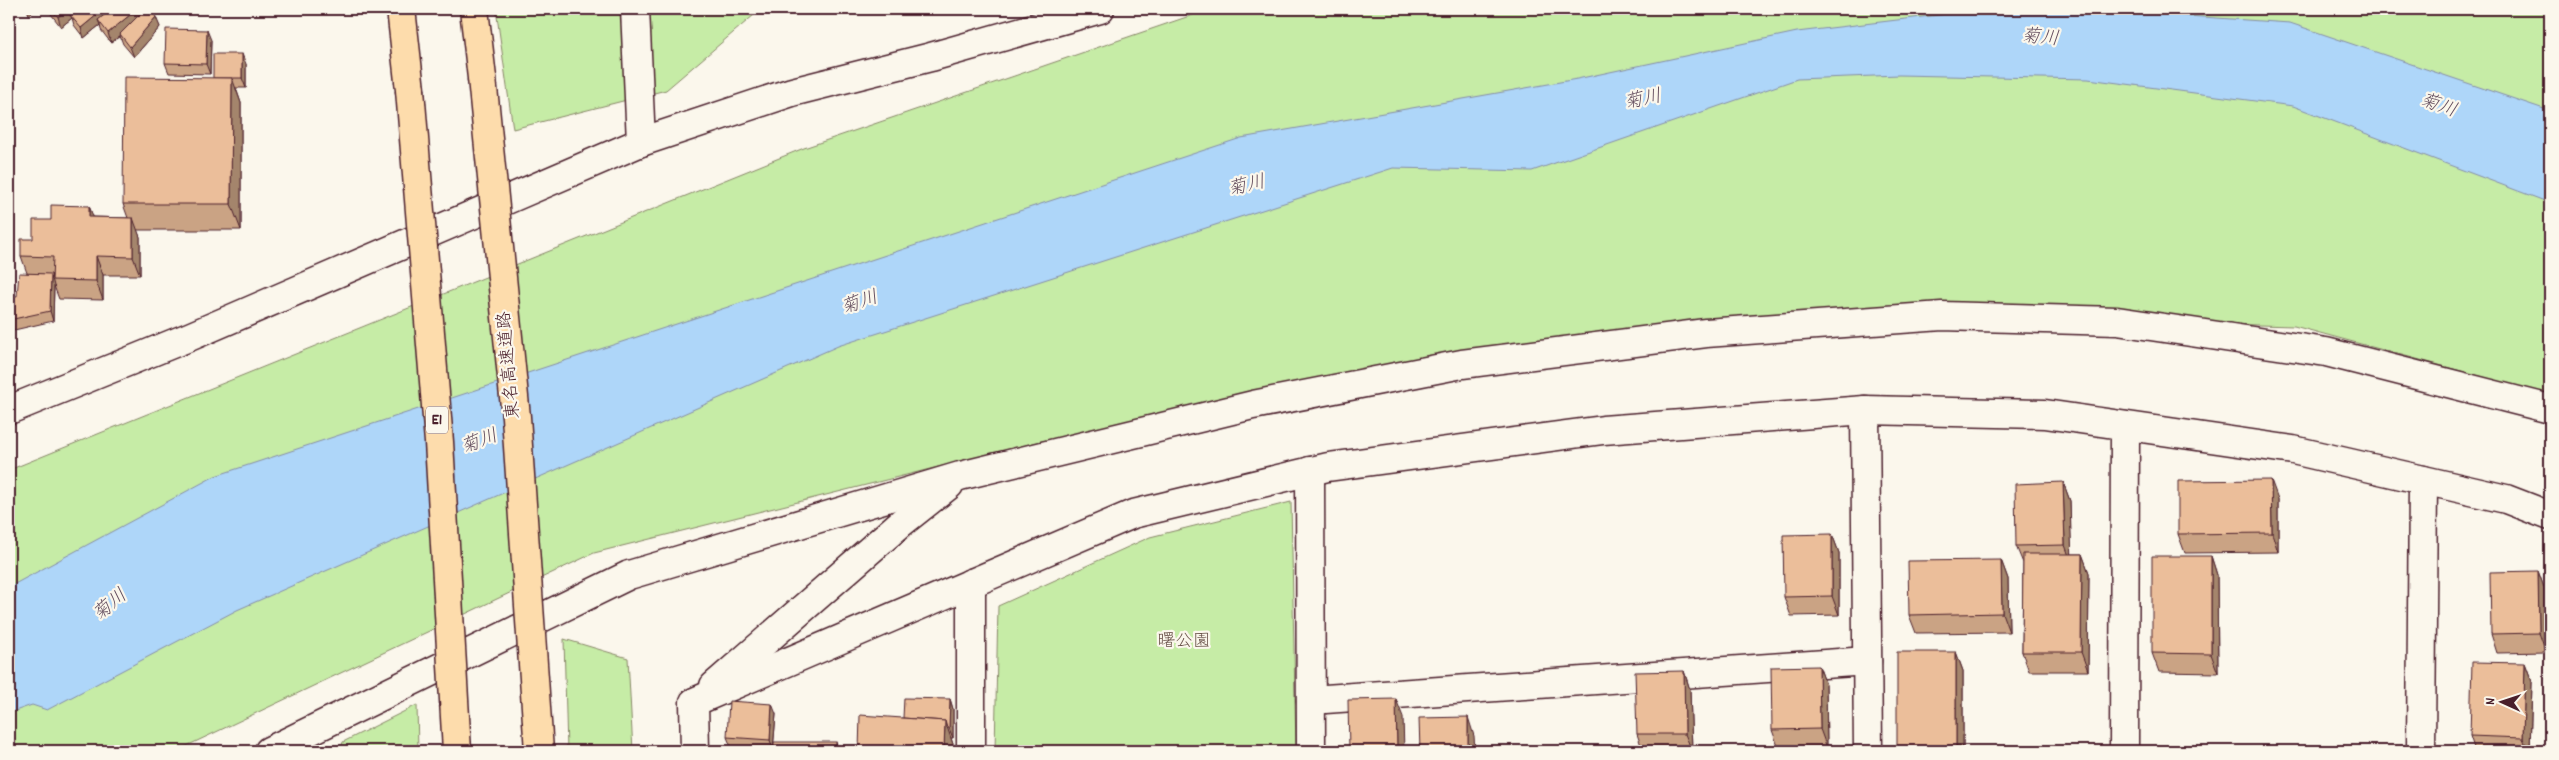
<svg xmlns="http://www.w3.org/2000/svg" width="2559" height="760" font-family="Dekko,'Klee One',sans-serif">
  <rect width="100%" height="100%" fill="#fbf7ec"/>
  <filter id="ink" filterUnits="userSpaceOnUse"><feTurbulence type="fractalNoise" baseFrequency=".02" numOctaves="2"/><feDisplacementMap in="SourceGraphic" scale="10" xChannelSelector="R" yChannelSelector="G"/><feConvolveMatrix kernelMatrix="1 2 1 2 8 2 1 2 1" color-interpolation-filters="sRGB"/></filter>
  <g filter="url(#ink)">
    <g fill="#c6eca6" stroke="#888668">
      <path d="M496,9H761L666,90L513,129Z"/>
      <path d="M1210,9H2550V395L2294,326L1942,316L1437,368L1042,441L594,553L176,751H9V470L804,148Z"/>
      <path d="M1291,502L1296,751H995L998,606L1150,537Z"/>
      <path d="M564,639L628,658L633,751H567Z"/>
      <path d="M417,705L418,751H340L343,742Z"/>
    </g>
    <path fill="#aed6f9" stroke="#868da7" d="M1989,9H2085L2290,23L2550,111V203L2293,106L2088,79L1899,75L1797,79L1532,171L1393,168L838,346L237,610L47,710L32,705L9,713V587L215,476L1241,138L1577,79L1797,32Z"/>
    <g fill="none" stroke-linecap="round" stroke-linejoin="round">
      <defs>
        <g id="minor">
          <path d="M635,9L641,142"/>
          <path d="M9,410L189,337L641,142L792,92L931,57L1100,9"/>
          <path d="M1865,410L1868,751"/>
          <path d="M1310,471L1311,751"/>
          <path d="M971,583V751"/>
          <path d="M714,686L901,523L949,485"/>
          <path d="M1311,700L1867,661"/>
          <path d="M269,751L629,575L960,476L1253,405L1462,364L1706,333L1942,316L2117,321L2326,352L2550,409"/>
          <path d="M695,751L694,702L1133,514L1328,467L1603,430L1865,410L2045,414L2293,450L2506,499L2550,516"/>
          <path d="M2124,751L2125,426"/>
          <path d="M2421,751L2423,480"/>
        </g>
        <g id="motorway">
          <path d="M401,9L410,90"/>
          <path d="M474,9L482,78"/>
        </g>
      </defs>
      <use href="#minor" stroke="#4a1f2b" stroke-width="31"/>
      <use href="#motorway" stroke="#4a1f2b" stroke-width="31"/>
      <use href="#minor" stroke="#fbf7ec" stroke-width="28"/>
      <use href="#motorway" stroke="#fddcac" stroke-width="28"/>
      <defs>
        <g id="motorway-bridge">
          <path d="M482,78L516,417L539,751"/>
          <path d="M410,90L439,442L457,751"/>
        </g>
      </defs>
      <use href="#motorway-bridge" stroke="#4a1f2b" stroke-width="31" stroke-linecap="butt"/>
      <use href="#motorway-bridge" stroke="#fddcac" stroke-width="28"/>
    </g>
    <g fill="#caa384" stroke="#4a1f2b">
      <path d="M49,9H153L152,10L160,27L134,57L123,44L120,36L111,43L101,30L100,25L84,38L74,25L72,18L61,27L51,14Z"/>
      <path d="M211,40L210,74L169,73L165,63Z"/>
      <path d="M246,64V88H236L241,103V230H137L140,237V275H103V300L59,299L54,286L53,321L10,331L9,326V320L27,273L21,256L33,239L51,220L89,206L93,217L128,218L123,204L213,78Z"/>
      <path d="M2063,482L2070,501L2071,554H2082L2089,573L2088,671H2029L2022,652L2023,563L2016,546Z"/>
      <path d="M2278,499V552L2185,553L2178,534Z"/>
      <path d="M1832,534L1839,553V615L1791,616L1784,597Z"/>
      <path d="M2211,556L2217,575L2218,673L2159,672L2152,653Z"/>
      <path d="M2001,560L2008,579L2009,632L1916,633L1909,615Z"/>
      <path d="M2538,571L2545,590L2546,652L2497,653L2491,634Z"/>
      <path d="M1956,652L1963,671V751H1898L1897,749Z"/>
      <path d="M2525,663L2532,682L2530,751H2475L2470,736Z"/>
      <path d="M1819,666L1826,685L1827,748L1779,749L1772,730Z"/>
      <path d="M1684,671L1690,690L1692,751H1643L1637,734Z"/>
      <path d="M950,699L953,709V738H951L954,747V751H859L903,718Z"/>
      <path d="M776,714L773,750L731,747L727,737Z"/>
    </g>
    <g fill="#a4856c" stroke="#4a1f2b">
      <path d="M27,9H36L29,15Z"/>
      <path d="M67,9H83L70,15L72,18L61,27L58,17Z"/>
      <path d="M104,9H120L98,20L100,25L84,38L81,28Z"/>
      <path d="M137,9H153L111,43L108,33Z"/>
      <path d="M156,17L160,27L134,57L130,47Z"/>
      <path d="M207,30L211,40L210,74L206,64Z"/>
      <path d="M242,54L246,64V88L242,78Z"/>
      <path d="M232,78L241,103V230L231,204Z"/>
      <path d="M89,206L96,224L89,217Z"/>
      <path d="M133,218L140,237V275L133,257Z"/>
      <path d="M96,256L103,275V300L96,281Z"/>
      <path d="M51,274L54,286L53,321L50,311Z"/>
      <path d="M2271,480L2278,499V552L2272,533Z"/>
      <path d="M2063,482L2070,501L2072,564L2065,545Z"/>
      <path d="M1832,534L1839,553V615L1832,596Z"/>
      <path d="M2082,554L2089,573L2088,671L2081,652Z"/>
      <path d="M2211,556L2217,575L2218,673L2211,654Z"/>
      <path d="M2001,560L2008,579L2009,632L2002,613Z"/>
      <path d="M2538,571L2545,590L2546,652L2539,633Z"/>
      <path d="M1956,652L1963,671V751H1957L1956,750Z"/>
      <path d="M2525,663L2532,682L2530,751H2528L2523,738Z"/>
      <path d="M1819,666L1826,685L1827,748L1820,729Z"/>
      <path d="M1684,671L1690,690L1692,751L1685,734Z"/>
      <path d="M950,699L953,709V738L949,728Z"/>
      <path d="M1396,699L1403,717L1404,751H1397Z"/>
      <path d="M772,704L776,714L773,750L770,740Z"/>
      <path d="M1468,717L1474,736L1475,751H1468Z"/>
      <path d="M945,721L954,747V751H944Z"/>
      <path d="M836,742L839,751H836Z"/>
    </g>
    <g fill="#ebbe9a" stroke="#4a1f2b">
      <path d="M51,9H67L58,17Z"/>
      <path d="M78,9H104L81,28L70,15Z"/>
      <path d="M112,9H137L108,33L98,20Z"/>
      <path d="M145,9H151L156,17L130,47L120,34Z"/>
      <path d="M166,29L207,30L206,64L165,63Z"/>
      <rect x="213" y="54" width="29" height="24"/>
      <path d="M124,77L232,78L231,204H123Z"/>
      <path d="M51,205L89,206V217L133,218V257L96,256V281L52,280L53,257L21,256V239H33V220H51Z"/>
      <path d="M19,273L51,274L50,311L9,320V295L17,296Z"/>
      <path d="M2271,480L2272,533L2178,534V481Z"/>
      <path d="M2063,482L2065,545L2016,546L2015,484Z"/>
      <path d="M1832,534V596L1784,597L1783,535Z"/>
      <path d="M2023,554H2082L2081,652H2022Z"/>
      <path d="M2152,556H2211V654L2152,653Z"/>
      <path d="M2001,560L2002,613L1909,615L1908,561Z"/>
      <path d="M2538,571L2539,633L2491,634L2490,572Z"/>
      <path d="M1897,652H1956V750L1897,749Z"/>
      <path d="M2472,662L2525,663L2523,738L2470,736Z"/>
      <path d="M1819,666L1820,729L1772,730L1771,667Z"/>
      <path d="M1684,671L1685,734H1637L1635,672Z"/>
      <path d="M904,698L950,699L949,728H947L945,721L903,718Z"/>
      <path d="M1396,699L1397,751H1349L1348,700Z"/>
      <path d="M729,701L772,704L770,740L727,737Z"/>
      <path d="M860,715L945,721L944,751H859Z"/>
      <path d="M1468,717V751H1420L1419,718Z"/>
      <rect x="774" y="742" width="62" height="9"/>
    </g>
  </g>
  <g text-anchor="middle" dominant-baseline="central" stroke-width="4.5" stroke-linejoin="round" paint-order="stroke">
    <rect fill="#fbf7ec" stroke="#7f6065" stroke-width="1" x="426" y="406.5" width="22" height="27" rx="4"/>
    <g font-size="16" font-weight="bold" fill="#4a1f2b">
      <text x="437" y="420">E1</text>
    </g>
    <g font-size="18" fill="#4a1f2b" stroke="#fbf7ec">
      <text transform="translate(510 365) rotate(-95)">東名高速道路</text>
    </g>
    <g font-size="18" fill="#69524a" stroke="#fbf7ec">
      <text x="1184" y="642">曙公園</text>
    </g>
    <g font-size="19" font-style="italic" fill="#634d5e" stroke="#fbf7ec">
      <text transform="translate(2040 39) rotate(5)">菊川</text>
      <text transform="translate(1643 101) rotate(-12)">菊川</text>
      <text transform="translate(2438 107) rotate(19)">菊川</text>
      <text transform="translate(1247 187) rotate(-13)">菊川</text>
      <text transform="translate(860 304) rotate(-19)">菊川</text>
      <text transform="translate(480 443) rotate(-21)">菊川</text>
      <text transform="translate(111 606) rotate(-40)">菊川</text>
    </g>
  </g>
  <rect width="2559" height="760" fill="none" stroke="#fbf7ec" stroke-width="30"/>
  <rect x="15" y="15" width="2529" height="730" fill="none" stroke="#4a1f2b" stroke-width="2" filter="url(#ink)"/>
  <g transform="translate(2502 702) rotate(273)" stroke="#fbf7ec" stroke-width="4" paint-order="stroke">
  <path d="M0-4L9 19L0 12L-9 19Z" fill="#4a1f2b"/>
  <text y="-8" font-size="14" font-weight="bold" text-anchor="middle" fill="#4a1f2b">N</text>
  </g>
</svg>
